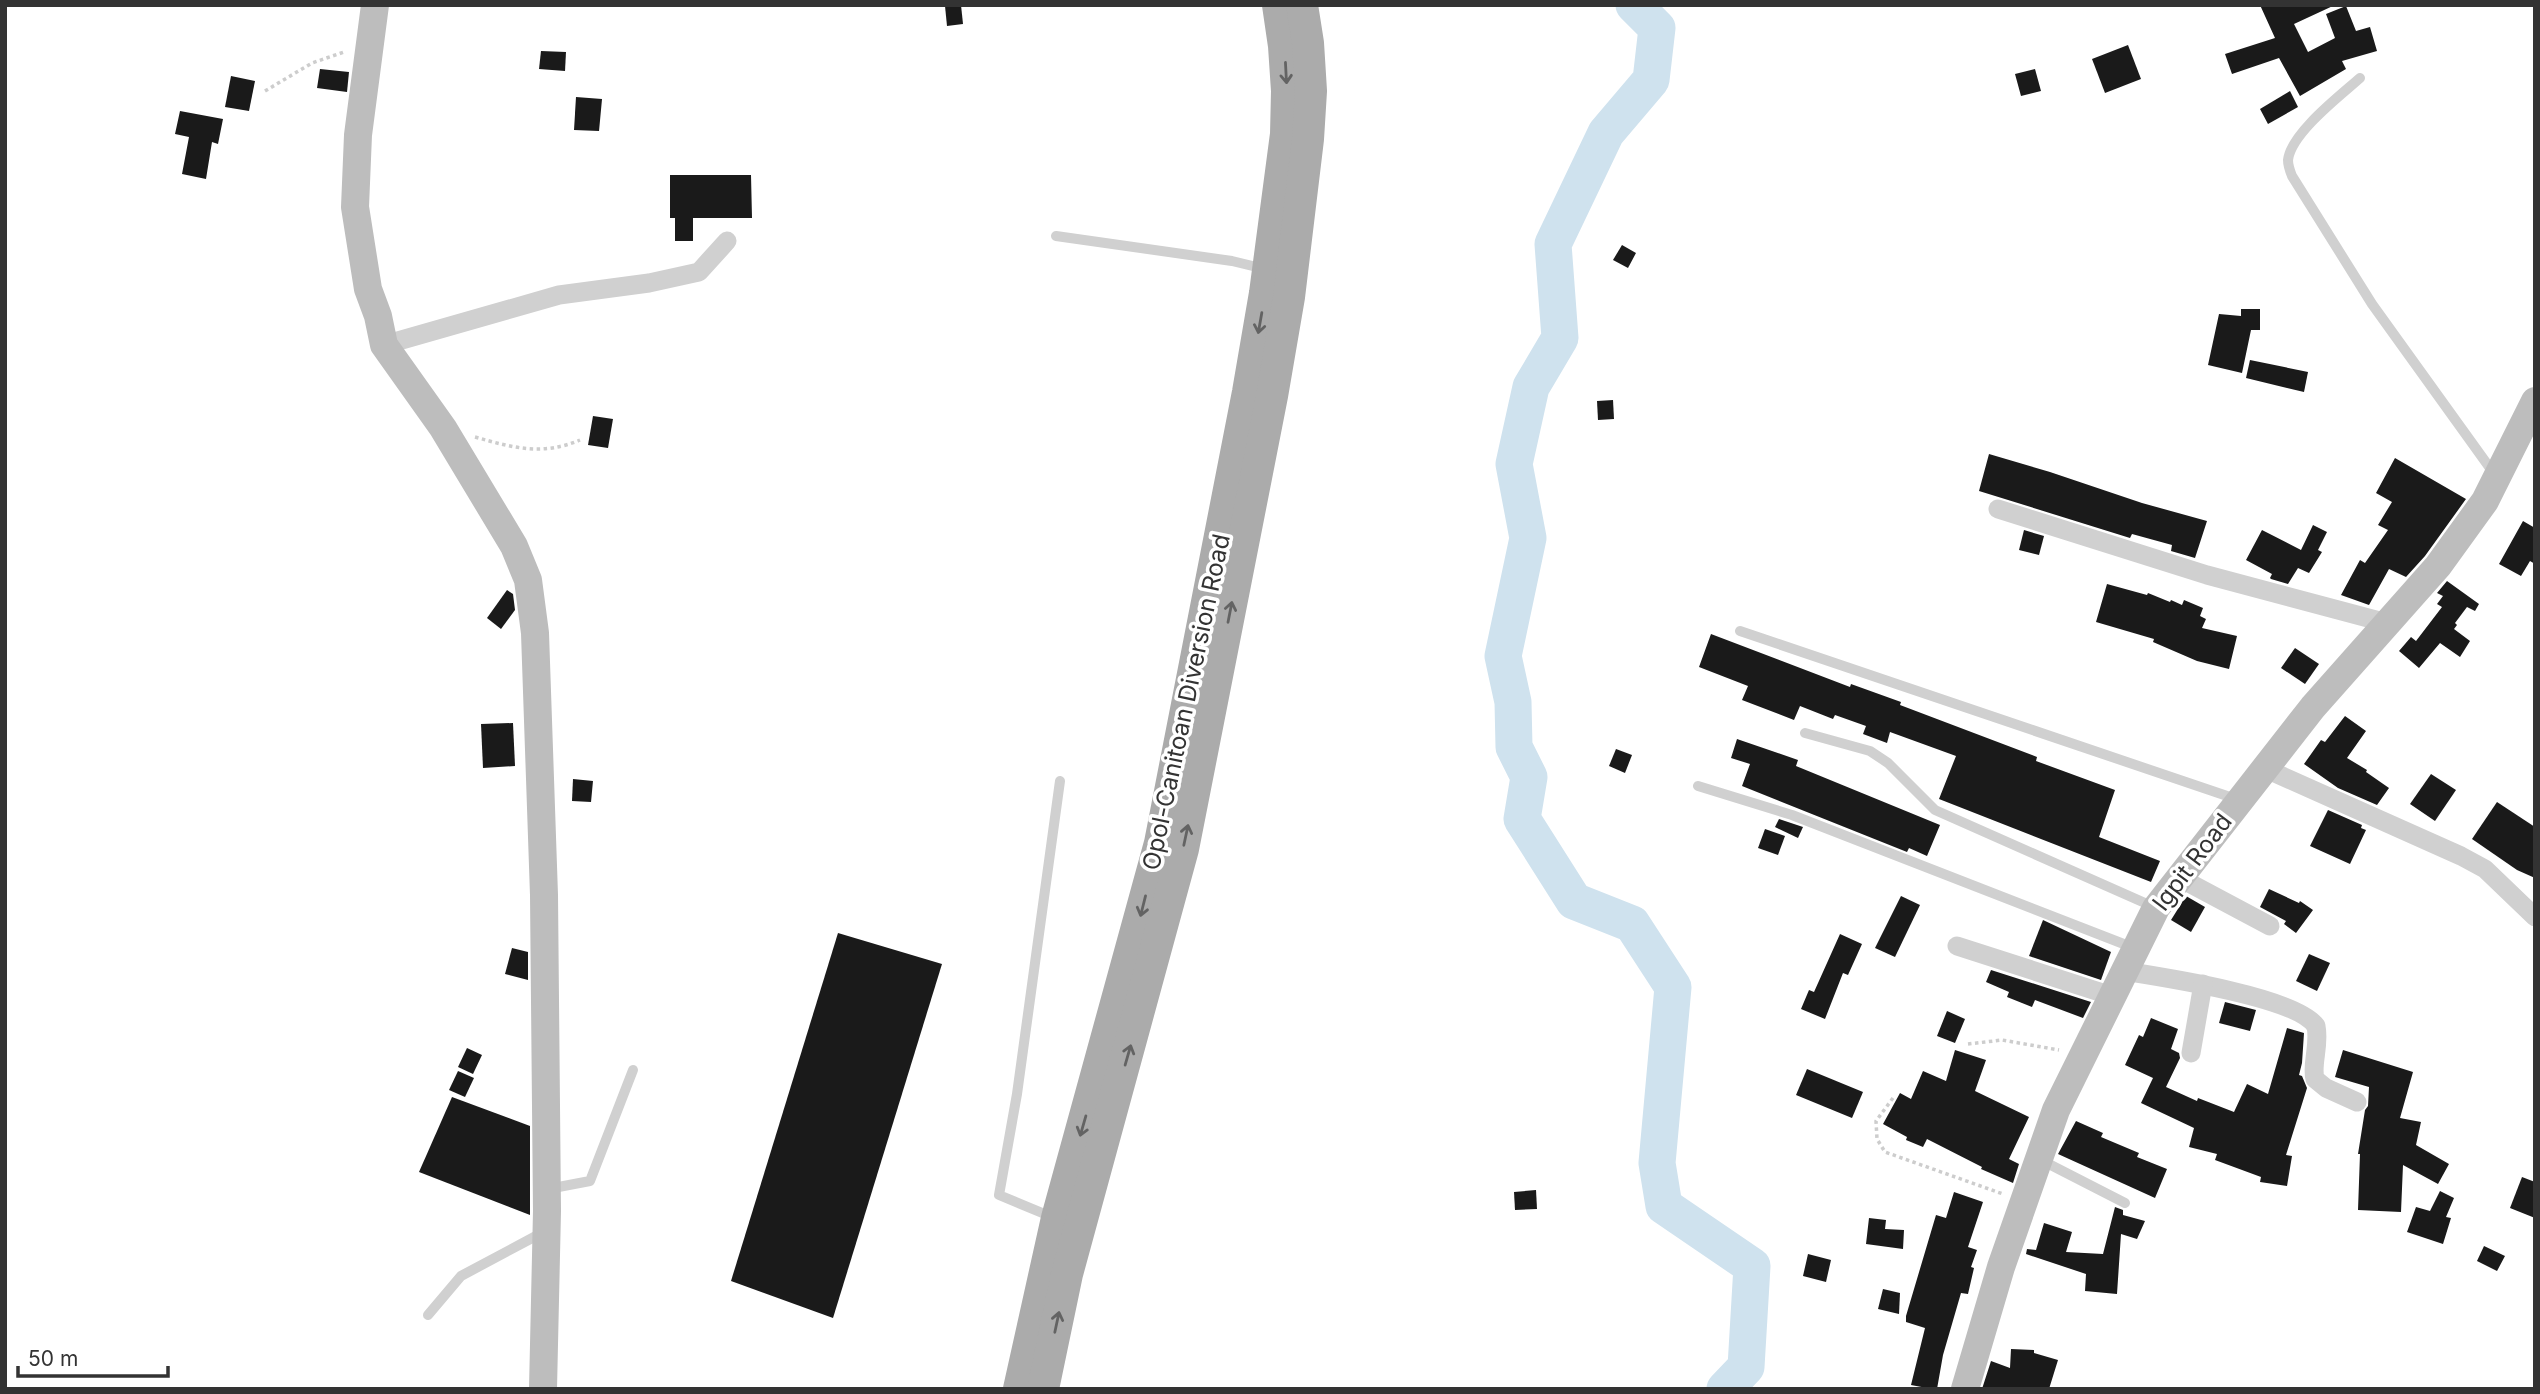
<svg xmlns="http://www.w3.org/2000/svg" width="2540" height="1394" font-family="Inter,sans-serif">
  <rect width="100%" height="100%" fill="#fff"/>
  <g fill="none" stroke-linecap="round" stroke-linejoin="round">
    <path stroke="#cfe2ee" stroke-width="37" d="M1634,5L1657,28L1651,80L1606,133L1553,244L1560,338L1531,387L1514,464L1528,538L1503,656L1513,702L1514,747L1529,777L1522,819L1574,901L1632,924L1673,987L1657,1163L1664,1206L1752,1266L1746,1367L1725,1389"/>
  </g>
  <g fill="#1a1a1a">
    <path d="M961,5L963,24L947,26L945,6Z"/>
    <path d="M2260,5H2335L2294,24L2308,52L2335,38L2326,14L2346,6L2356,31L2370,27L2377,51L2342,61L2346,69L2300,96L2279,58L2232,74L2225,54L2275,38Z"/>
    <path d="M2128,45L2141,79L2105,93L2092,59Z"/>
    <path d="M541,51L566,52L565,71L539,69Z"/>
    <path d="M320,69L349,72L347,92L317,88Z"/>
    <path d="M2035,69L2041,91L2021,96L2015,74Z"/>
    <path d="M231,76L255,81L249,111L225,107Z"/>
    <path d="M2290,91L2298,107L2268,124L2260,109Z"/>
    <path d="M576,97L602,99L599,131L574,130Z"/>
    <path d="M180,111L223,119L218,144L212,142L206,179L182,174L189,137L175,134Z"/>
    <path d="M670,175H751L752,218H693V241H675V218H670Z"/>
    <path d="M1622,245L1636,253L1628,268L1613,260Z"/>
    <path d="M2241,309H2260V330H2251L2242,373L2208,365L2219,314L2241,316Z"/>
    <path d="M2250,360L2308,372L2304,392L2246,378Z"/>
    <path d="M1613,400L1614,419L1598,420L1597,401Z"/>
    <path d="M593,416L613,419L608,448L588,445Z"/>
    <path d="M1989,454L2050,472L2142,503L2207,521L2195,558L2171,551L2172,545L2132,534L2130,538L1979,491Z"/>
    <path d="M2395,458L2466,499L2425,556L2406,577L2389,569L2369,605L2341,595L2360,560L2365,563L2388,530L2378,525L2392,502L2376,493Z"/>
    <path d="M2523,521L2535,528V564L2530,561L2521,576L2499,564Z"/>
    <path d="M2313,525L2327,532L2318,550L2322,552L2309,573L2298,568L2288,584L2271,579L2270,578L2272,574L2246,560L2262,530L2301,550Z"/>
    <path d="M2024,530L2044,536L2039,555L2019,550Z"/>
    <path d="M2447,581L2479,604L2475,611L2467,607L2455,623L2457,625L2454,629L2470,641L2460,657L2440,643L2419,668L2399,651L2411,637L2416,641L2442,607L2437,604L2443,596L2437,593Z"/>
    <path d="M2107,584L2147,595L2148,593L2170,602L2171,600L2182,605L2184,600L2203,608L2200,616L2206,619L2202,628L2237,636L2229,669L2197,661L2153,642L2154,639L2096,622Z"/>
    <path d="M507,590L513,594L515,610L501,629L487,618Z"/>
    <path d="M1711,634L1850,687L1851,684L1901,702L1900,705L2037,757L2036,761L2115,790L2099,837L2160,861L2151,882L1939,799L1956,756L1890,732L1887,743L1863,734L1866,726L1835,715L1833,719L1800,706L1794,720L1742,700L1748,686L1699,667Z"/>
    <path d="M2295,648L2319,664L2305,684L2281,668Z"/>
    <path d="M2345,716L2366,731L2347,758L2367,770L2366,772L2389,788L2377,805L2338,788L2304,764L2321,740L2325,742Z"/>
    <path d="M513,723L515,766L483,768L481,724Z"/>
    <path d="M1737,739L1798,760L1796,766L1940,825L1927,856L1909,848L1907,852L1742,786L1750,764L1731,758Z"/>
    <path d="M1616,749L1632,755L1625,773L1609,766Z"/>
    <path d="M2431,774L2456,790L2435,821L2410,804Z"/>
    <path d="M573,779L593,781L591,802L572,801Z"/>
    <path d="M2497,802L2535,827V878L2517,870L2472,839Z"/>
    <path d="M2328,810L2362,825L2361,828L2366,830L2350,864L2310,846Z"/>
    <path d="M1779,819L1803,827L1798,838L1775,827Z"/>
    <path d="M1765,829L1785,836L1778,855L1758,848Z"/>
    <path d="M2269,889L2299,903L2300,901L2313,910L2296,933L2284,924L2286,921L2260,907Z"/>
    <path d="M1901,896L1920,905L1895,957L1875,948Z"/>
    <path d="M2186,896L2205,907L2191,932L2171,920Z"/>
    <path d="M2043,920L2111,952L2101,980L2029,956Z"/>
    <path d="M838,933L942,964L833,1318L731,1281Z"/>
    <path d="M1840,934L1862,944L1848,975L1843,973L1825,1019L1801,1009L1809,990L1814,992Z"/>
    <path d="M512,948L528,952V980L505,974Z"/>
    <path d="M2309,954L2330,963L2317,991L2296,981Z"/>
    <path d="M1991,970L2091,1002L2083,1018L2035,1000L2032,1007L2007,997L2009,992L1986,982Z"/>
    <path d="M2225,1002L2256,1010L2250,1031L2219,1023Z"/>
    <path d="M1947,1011L1965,1019L1955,1043L1937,1036Z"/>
    <path d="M2151,1018L2178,1029L2171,1049L2179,1053L2180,1058L2166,1087L2197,1101L2198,1098L2234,1112L2247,1084L2268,1094L2287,1028L2304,1033L2302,1063L2299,1075L2302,1076L2307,1088L2286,1155L2292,1156L2287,1186L2260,1182L2261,1177L2215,1160L2217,1154L2189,1147L2194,1128L2141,1103L2153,1078L2125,1065L2139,1035L2143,1037Z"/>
    <path d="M467,1048L482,1055L473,1074L458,1067Z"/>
    <path d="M1955,1050L1986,1060L1975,1091L2029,1117L2009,1159L2019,1164L2013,1183L1981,1169L1982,1167L1927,1139L1923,1147L1906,1140L1907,1137L1883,1124L1900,1093L1911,1099L1923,1071L1946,1081Z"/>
    <path d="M2343,1050L2413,1072L2400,1118L2421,1122L2416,1145L2449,1164L2438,1184L2403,1165L2401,1212L2358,1210L2360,1154H2358L2365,1110L2368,1106L2369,1087L2335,1077Z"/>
    <path d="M1807,1069L1863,1092L1852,1118L1796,1095Z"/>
    <path d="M458,1071L474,1078L465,1097L449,1090Z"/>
    <path d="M452,1097L530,1126V1215L419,1172Z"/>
    <path d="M2076,1121L2103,1133L2101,1137L2139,1153L2137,1157L2167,1169L2155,1198L2058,1154Z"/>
    <path d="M2522,1177L2535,1182V1218L2510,1208Z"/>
    <path d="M1536,1190L1537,1209L1515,1210L1514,1192Z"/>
    <path d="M2440,1191L2454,1198L2446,1217L2451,1218L2443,1244L2407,1232L2416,1207L2430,1211Z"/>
    <path d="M1954,1192L1983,1202L1968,1247L1977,1250L1971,1267L1974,1268L1968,1294L1961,1293L1943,1355L1937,1389H1932L1911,1385L1925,1328L1906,1322V1316L1936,1215L1946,1218Z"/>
    <path d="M2115,1207L2123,1210V1215L2145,1221L2137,1239L2121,1234L2117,1294L2085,1291L2086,1274L2026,1254L2027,1249L2036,1250L2044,1223L2072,1232L2066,1252L2103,1254Z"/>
    <path d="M1869,1218L1886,1220L1885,1229L1904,1230L1903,1249L1866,1244Z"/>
    <path d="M2484,1246L2505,1256L2497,1271L2477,1261Z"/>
    <path d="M1808,1254L1831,1260L1826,1282L1803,1276Z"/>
    <path d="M1883,1289L1900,1293L1899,1314L1878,1309Z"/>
    <path d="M2011,1349L2034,1350V1353L2058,1360L2049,1389H1982L1991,1361L2010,1368Z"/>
  </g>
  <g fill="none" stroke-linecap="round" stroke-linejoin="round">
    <g stroke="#cdcdcd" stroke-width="3.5" stroke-dasharray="3.5 3.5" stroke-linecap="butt">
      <path d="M265,91L312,63L344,52"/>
      <path d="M475,437C514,448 542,456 580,440"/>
      <path d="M1968,1044L2002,1040L2059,1050"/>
      <path d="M1893,1098L1876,1121L1877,1139L1885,1152L2003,1194"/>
    </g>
    <g stroke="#d0d0d0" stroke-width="10">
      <path d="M2360,78C2341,95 2291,133 2288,160C2288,165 2290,171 2292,176L2372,304L2495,475"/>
      <path d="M1056,236L1232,261L1265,269"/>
      <path d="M1740,631L2236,799"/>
      <path d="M1805,733L1870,751L1888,763L1935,810L2154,907"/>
      <path d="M1698,786L1792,815L2134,948"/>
      <path d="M2041,1160L2125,1203"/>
      <path d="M548,1189L590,1181L633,1070"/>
      <path d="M1052,1217L999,1195L1017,1094L1060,781"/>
      <path d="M428,1315L461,1276L536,1236L542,1235"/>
    </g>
    <g stroke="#d0d0d0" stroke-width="19">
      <path d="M384,345L559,295L649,283L699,272L727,241"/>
      <path d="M1998,509L2207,575L2387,623"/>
      <path d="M2264,768L2461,856L2485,869L2535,917"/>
      <path d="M2178,877L2270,926"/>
      <path d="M1957,946L2112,996"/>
      <path d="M2124,971C2162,977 2296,997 2316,1026C2320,1046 2311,1064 2315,1079L2326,1088L2357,1102"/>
      <path d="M2191,1053L2203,984"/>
    </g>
    <g stroke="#bdbdbd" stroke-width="28">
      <path d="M375,5L358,135L355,207L368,289L378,316L384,345L443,428L514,546L528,580L535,633L544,895L547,1211L543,1389"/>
      <path d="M1965,1389L2001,1267L2056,1110L2156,908L2313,707L2438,566L2485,501L2535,401"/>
    </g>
    <g stroke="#ababab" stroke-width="32">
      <path d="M1019,1389L1057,1218L1160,843L1248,392L1265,293L1286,134L1287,91L1284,46L1278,5"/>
      <path d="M1043,1389L1067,1274L1183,849L1272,396L1289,297L1308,139L1311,91L1308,43L1302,5"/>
    </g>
  </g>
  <defs><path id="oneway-shaft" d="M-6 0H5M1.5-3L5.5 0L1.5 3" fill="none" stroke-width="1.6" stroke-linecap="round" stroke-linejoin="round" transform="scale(1.75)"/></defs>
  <g stroke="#636363">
    <use href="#oneway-shaft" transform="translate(1286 73) rotate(87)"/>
    <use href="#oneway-shaft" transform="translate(1260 323) rotate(100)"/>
    <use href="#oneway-shaft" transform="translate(1230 612) rotate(-79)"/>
    <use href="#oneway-shaft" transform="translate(1186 835) rotate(-78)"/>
    <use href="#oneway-shaft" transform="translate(1143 906) rotate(104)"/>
    <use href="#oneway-shaft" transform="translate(1128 1055) rotate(-74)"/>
    <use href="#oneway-shaft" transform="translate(1083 1126) rotate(106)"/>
    <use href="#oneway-shaft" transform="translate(1057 1322) rotate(-78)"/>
  </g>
  <g text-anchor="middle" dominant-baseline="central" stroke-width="7" stroke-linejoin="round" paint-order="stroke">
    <g font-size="24" fill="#333" stroke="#fff">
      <text transform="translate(1186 702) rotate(-78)">Opol-Canitoan Diversion Road</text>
      <text transform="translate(2192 862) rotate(-53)">Igpit Road</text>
    </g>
  </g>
  <rect width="2540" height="1394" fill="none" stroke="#333333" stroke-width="14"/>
  <path d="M18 1366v10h150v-10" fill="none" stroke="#333333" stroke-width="3.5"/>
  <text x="28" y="1366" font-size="21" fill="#333333" stroke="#ffffff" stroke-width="5" paint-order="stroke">50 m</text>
</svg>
